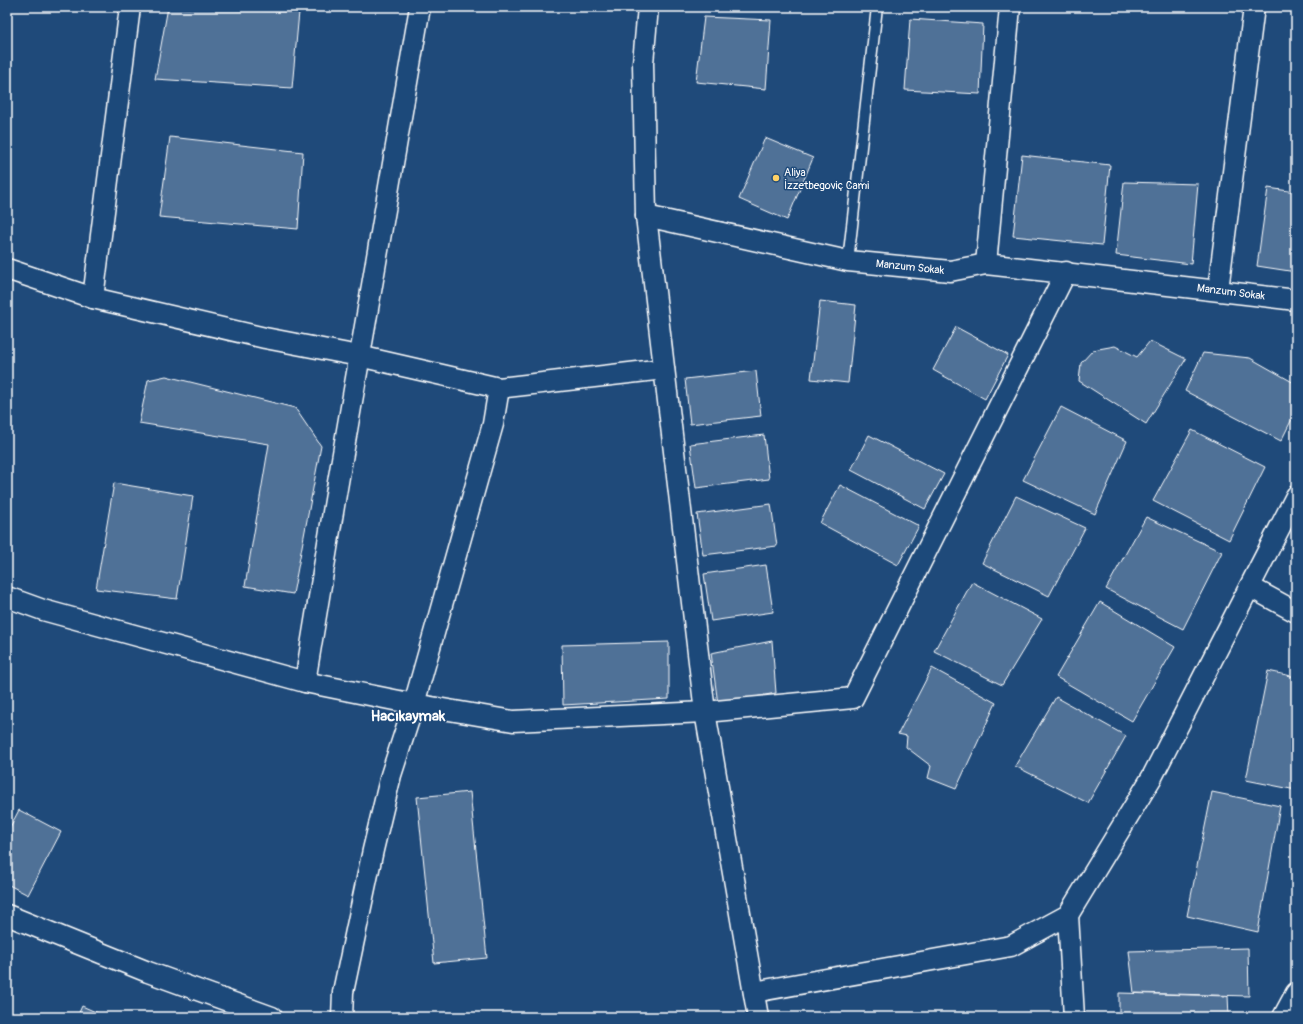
<svg xmlns="http://www.w3.org/2000/svg" width="1303" height="1024" font-family="Pangolin,sans-serif">
  <rect width="100%" height="100%" fill="#1f4a7a"/>
  <filter id="ink" filterUnits="userSpaceOnUse"><feTurbulence type="fractalNoise" baseFrequency=".025" numOctaves="2"/><feDisplacementMap in="SourceGraphic" scale="8" xChannelSelector="R" yChannelSelector="G"/><feConvolveMatrix kernelMatrix="1 2 1 2 8 2 1 2 1" color-interpolation-filters="sRGB"/></filter>
  <g filter="url(#ink)">
    <g fill="#507197" stroke="#fff">
      <path d="M168,7L299,12L292,88L155,79Z"/>
      <path d="M704,17L771,20L766,89L696,82Z"/>
      <path d="M910,19L983,24L980,94L905,90Z"/>
      <path d="M170,137L303,152L298,229L159,217Z"/>
      <path d="M765,138L813,158L787,220L739,199Z"/>
      <path d="M1022,155L1110,165L1102,245L1013,236Z"/>
      <path d="M1124,182L1198,184L1191,264L1116,255Z"/>
      <path d="M1268,188L1296,192V272L1257,266Z"/>
      <path d="M820,301L856,305L848,383L811,379Z"/>
      <path d="M956,327L1008,355L985,399L933,370Z"/>
      <path d="M1150,341L1186,359L1146,424L1079,381L1081,363L1093,350L1115,346L1137,357Z"/>
      <path d="M1203,353L1250,358L1296,384V411L1281,441L1185,391Z"/>
      <path d="M756,371L761,416L690,424L685,379Z"/>
      <path d="M166,376L295,408L321,446L293,594L245,586L269,444L139,423L148,380Z"/>
      <path d="M1061,407L1127,441L1095,514L1023,480Z"/>
      <path d="M1192,430L1265,467L1229,540L1153,501Z"/>
      <path d="M764,435L769,479L696,488L690,444Z"/>
      <path d="M869,435L944,474L925,509L851,470Z"/>
      <path d="M114,483L193,496L177,599L96,589Z"/>
      <path d="M840,485L919,526L898,565L820,523Z"/>
      <path d="M1016,496L1085,528L1049,596L982,563Z"/>
      <path d="M771,504L777,546L703,555L697,514Z"/>
      <path d="M1146,517L1222,552L1183,629L1106,589Z"/>
      <path d="M766,565L773,612L711,621L704,574Z"/>
      <path d="M972,582L1042,619L1002,685L934,651Z"/>
      <path d="M1100,602L1175,647L1132,721L1056,677Z"/>
      <path d="M772,641L776,693L718,704L711,653Z"/>
      <path d="M669,642V699L563,705L562,645Z"/>
      <path d="M932,668L996,703L956,789L928,778L931,766L906,747L907,736L898,734Z"/>
      <path d="M1268,671L1296,677V790L1246,780Z"/>
      <path d="M1056,697L1126,736L1088,803L1015,766Z"/>
      <path d="M470,792L487,958L434,963L417,797Z"/>
      <path d="M1212,792L1280,806L1258,932L1187,916Z"/>
      <path d="M19,810L61,832L28,895L7,884V833Z"/>
      <path d="M1248,948L1249,996L1134,993L1129,951Z"/>
      <path d="M1119,993L1228,996L1229,1017H1119Z"/>
      <path d="M82,1006L107,1017H77Z"/>
    </g>
    <g fill="none" stroke-linecap="round" stroke-linejoin="round">
      <defs>
        <path id="lane" d="M848,261L877,7"/>
        <g id="street">
          <path d="M648,7L643,63L646,216L705,712L758,1017"/>
          <path d="M646,216L848,261L950,271L986,264L1296,300"/>
          <path d="M986,264L1010,7"/>
          <path d="M7,269L93,298L265,338L359,356L499,388L664,369"/>
          <path d="M1218,290L1254,7"/>
          <path d="M93,298L130,7"/>
          <path d="M1250,587L1296,612"/>
          <path d="M7,597L43,610L305,682L414,704L513,721L705,712L853,698L1066,272"/>
          <path d="M305,682L336,494L420,7"/>
          <path d="M7,915L148,972L272,1017"/>
          <path d="M1068,915L1074,1017"/>
          <path d="M754,992L1011,946L1068,915L1152,777L1296,496"/>
          <path d="M342,1017L343,992L373,850L391,775L414,704L493,424L499,388"/>
          <path d="M1283,1017L1296,993"/>
        </g>
      </defs>
      <use href="#lane" stroke="#fff" stroke-width="13"/>
      <use href="#street" stroke="#fff" stroke-width="23"/>
      <use href="#lane" stroke="#1f4a7a" stroke-width="10"/>
      <use href="#street" stroke="#1f4a7a" stroke-width="20"/>
    </g>
  </g>
  <circle fill="#ffd166" stroke="#1f4a7a" stroke-width="1.5" cx="776" cy="178" r="4"/>
  <g text-anchor="middle" dominant-baseline="central" stroke-width="3" stroke-linejoin="round" paint-order="stroke">
    <g font-size="11" fill="#fff" stroke="#1f4a7a" text-anchor="start">
      <text x="784" y="172">Aliya<tspan x="784" dy="13">İzzetbegoviç Cami</tspan></text>
    </g>
    <g font-size="11" fill="#fff" stroke="#1f4a7a">
      <text transform="translate(910 267) rotate(6)">Manzum Sokak</text>
      <text transform="translate(1231 292) rotate(7)">Manzum Sokak</text>
    </g>
    <g font-size="15" font-weight="bold" fill="#fff" stroke="#1f4a7a">
      <text x="408" y="716">Hacıkaymak</text>
    </g>
  </g>
  <rect width="1303" height="1024" fill="none" stroke="#1f4a7a" stroke-width="24"/>
  <rect x="12" y="12" width="1279" height="1000" fill="none" stroke="#fff" stroke-width="1.5" filter="url(#ink)"/>
</svg>
